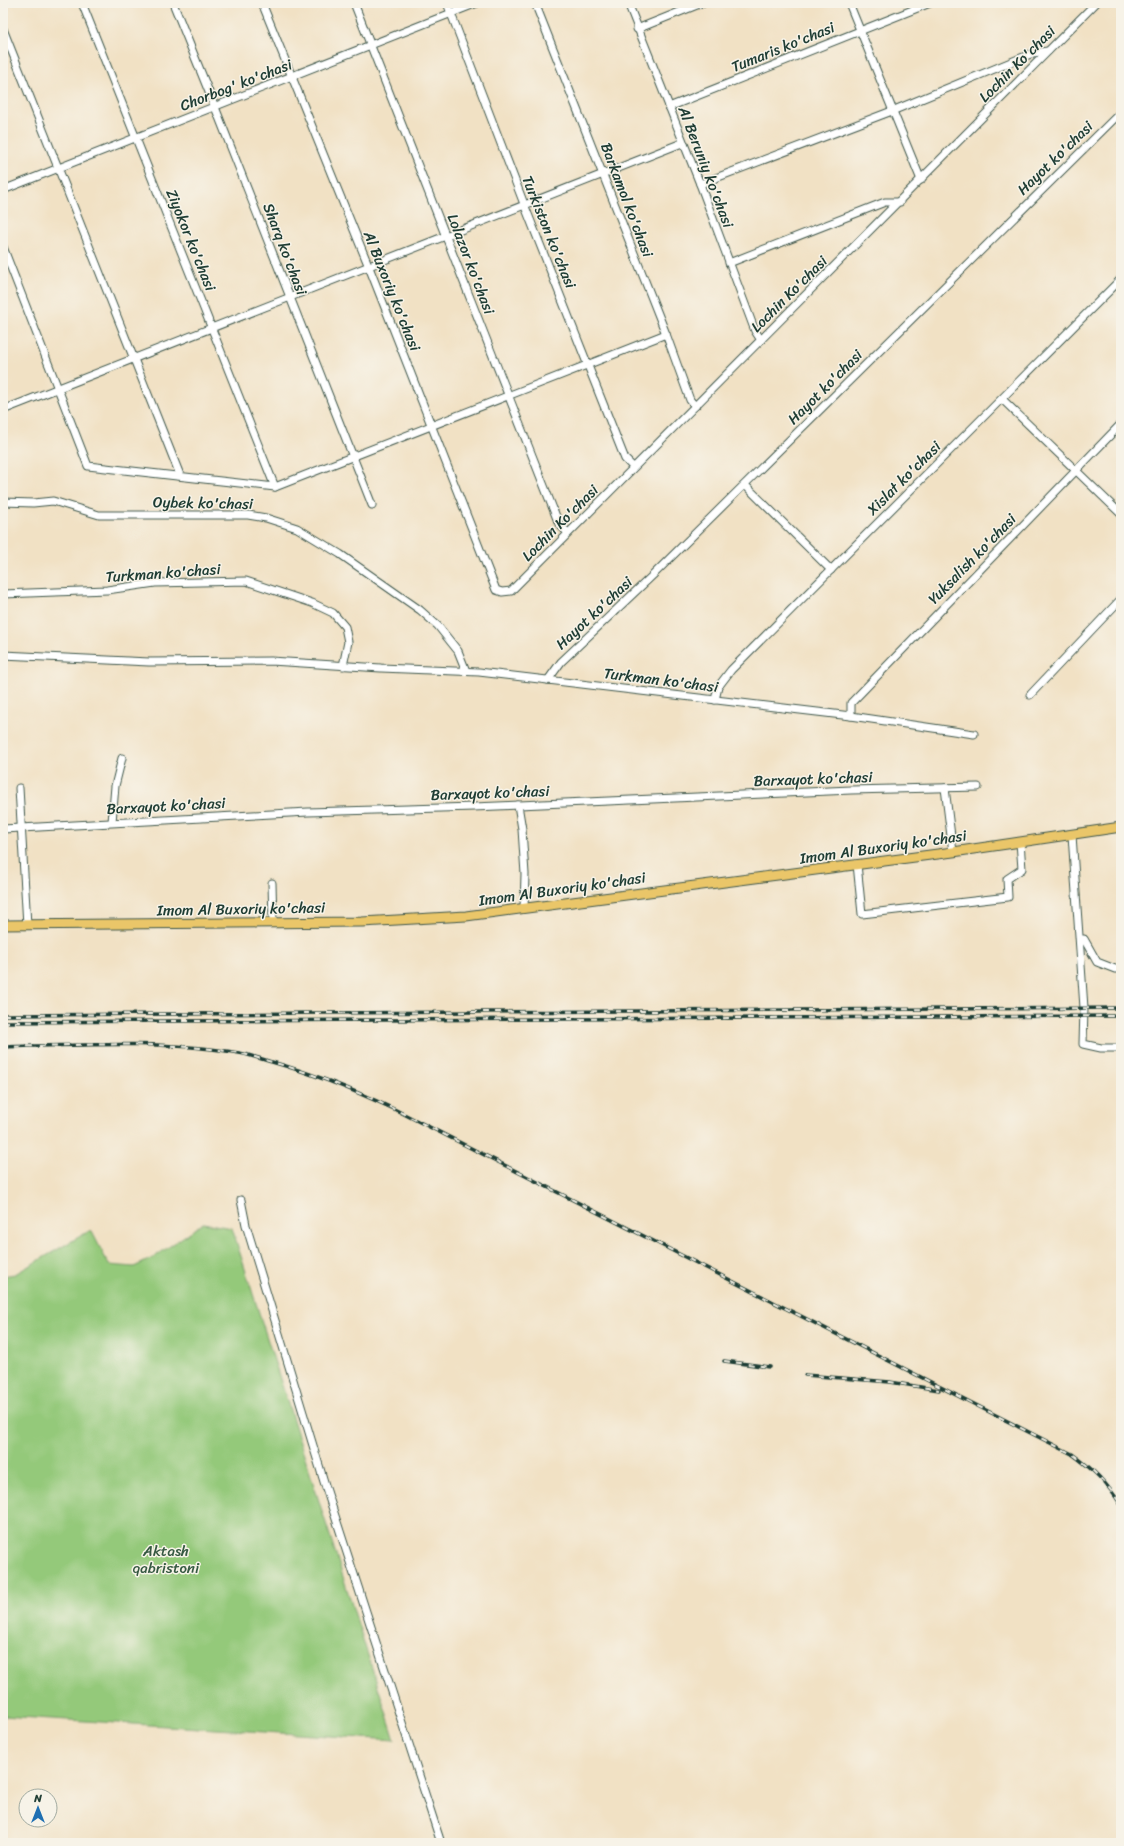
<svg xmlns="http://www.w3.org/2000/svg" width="1124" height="1846" font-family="Sriracha,sans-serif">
  <rect width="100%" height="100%" fill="#f7f3e8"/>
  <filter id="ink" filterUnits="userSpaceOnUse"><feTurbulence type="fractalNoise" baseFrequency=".025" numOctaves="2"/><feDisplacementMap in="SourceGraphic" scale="8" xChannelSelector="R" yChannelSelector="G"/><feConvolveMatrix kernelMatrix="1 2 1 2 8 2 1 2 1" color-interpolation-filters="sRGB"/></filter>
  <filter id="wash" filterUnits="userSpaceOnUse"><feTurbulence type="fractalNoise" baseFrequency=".012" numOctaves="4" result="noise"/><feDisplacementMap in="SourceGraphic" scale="16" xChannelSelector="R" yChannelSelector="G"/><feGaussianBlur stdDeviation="0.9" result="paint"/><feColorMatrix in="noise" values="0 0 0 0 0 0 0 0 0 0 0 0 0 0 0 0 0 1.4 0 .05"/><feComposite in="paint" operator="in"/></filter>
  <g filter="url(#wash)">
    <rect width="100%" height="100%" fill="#f1e1c4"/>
    <path fill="#94c97a" stroke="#5a8357" d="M203,1223L232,1228L395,1740L3,1716V1276L15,1274L91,1230L109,1265L134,1267L153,1258Z"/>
  </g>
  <g filter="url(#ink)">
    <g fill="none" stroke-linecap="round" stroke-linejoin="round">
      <defs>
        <g id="minor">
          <path d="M82,3L275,487"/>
          <path d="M173,3L215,107L372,505"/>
          <path d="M262,3L369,267L496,590L502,592L511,591L1096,3"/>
          <path d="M354,3L559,524L568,533"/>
          <path d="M447,3L524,204L625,459L633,467"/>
          <path d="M535,3L666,334L690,400L695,406"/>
          <path d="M628,3L700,184L755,331L761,340"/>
          <path d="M849,3L921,180"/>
          <path d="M3,29L180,475"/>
          <path d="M637,29L702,3"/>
          <path d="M669,107L930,3"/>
          <path d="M700,184L892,111L1033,53L1048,51"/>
          <path d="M3,190L477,3"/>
          <path d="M3,247L88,466L275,487L666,334"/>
          <path d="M729,263L885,202H900"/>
          <path d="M1002,399L1121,514"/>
          <path d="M3,410L682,143"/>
          <path d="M745,485L831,570"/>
          <path d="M3,502L33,503L53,501L99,515H248L266,518L297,528L340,554L420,610L438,626L458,651L466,671"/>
          <path d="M3,594L107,590L155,583L246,581L312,603L333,613L345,627L348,642L343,666"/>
          <path d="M3,655L149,662L271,661L381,668L479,672L851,716L974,734"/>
          <path d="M548,680L561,662L653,575L1121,112"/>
          <path d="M1030,695L1121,599"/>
          <path d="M715,700L718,687L731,670L1121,279"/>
          <path d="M851,716V703L1121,424"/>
          <path d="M19,788L27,925"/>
          <path d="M945,788L953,852"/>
          <path d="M518,805L522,829L525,874L524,908"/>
          <path d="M112,822L115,786L122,758"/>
          <path d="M3,829L308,812L474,807L851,790L978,787"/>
          <path d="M1072,835L1084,1008L1083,1044L1101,1048H1121"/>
          <path d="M857,864L862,914L1008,897L1007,879L1022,869L1020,842"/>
          <path d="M272,883L273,922"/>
          <path d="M1080,939H1084L1097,962L1115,969H1121"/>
          <path d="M241,1200L246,1225L325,1485L441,1843"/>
        </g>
        <path id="major" d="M3,925L362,922L466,916L953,852L1121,827"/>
      </defs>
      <use href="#minor" stroke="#3e564a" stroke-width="9"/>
      <use href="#major" stroke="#3e564a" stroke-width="11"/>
      <use href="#minor" stroke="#fff" stroke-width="7"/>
      <use href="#major" stroke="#eac669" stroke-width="9"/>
      <defs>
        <g id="rail">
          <path d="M3,1015L1121,1008"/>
          <path d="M3,1022L1121,1016"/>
          <path d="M3,1047C81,1045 162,1040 239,1053C250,1055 261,1059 272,1062C315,1074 356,1091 396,1110L1072,1454C1093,1469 1107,1483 1121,1505"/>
          <path d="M724,1361L770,1367"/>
          <path d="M805,1375L890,1382L939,1390"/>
        </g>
      </defs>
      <use href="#rail" stroke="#1f3d34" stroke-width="3.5"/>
      <use href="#rail" stroke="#f7f3e8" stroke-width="2" stroke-dasharray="6" stroke-linecap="butt"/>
    </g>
  </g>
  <g text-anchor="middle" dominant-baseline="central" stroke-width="3" stroke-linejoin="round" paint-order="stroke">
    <g font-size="15" fill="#1f3d34" stroke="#f7f3e8">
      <text transform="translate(783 47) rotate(-22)">Tumaris ko'chasi</text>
      <text transform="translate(1017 64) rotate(-45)">Lochin Ko'chasi</text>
      <text transform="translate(236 85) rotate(-21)">Chorbog' ko'chasi</text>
      <text transform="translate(1055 158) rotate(-44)">Hayot ko'chasi</text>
      <text transform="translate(706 167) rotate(69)">Al Beruniy ko'chasi</text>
      <text transform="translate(627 200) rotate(69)">Barkamol ko'chasi</text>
      <text transform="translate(549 232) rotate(68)">Turkiston ko'chasi</text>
      <text transform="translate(191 240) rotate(68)">Ziyokor ko'chasi</text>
      <text transform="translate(285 249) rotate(69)">Sharq ko'chasi</text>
      <text transform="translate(471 264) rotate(69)">Lolazor ko'chasi</text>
      <text transform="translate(392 291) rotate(68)">Al Buxoriy ko'chasi</text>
      <text transform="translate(789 294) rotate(-45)">Lochin Ko'chasi</text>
      <text transform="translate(825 387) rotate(-45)">Hayot ko'chasi</text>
      <text transform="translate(904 478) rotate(-45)">Xislat ko'chasi</text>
      <text transform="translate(203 503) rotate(1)">Oybek ko'chasi</text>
      <text transform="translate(560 523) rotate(-45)">Lochin Ko'chasi</text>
      <text transform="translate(972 559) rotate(-46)">Yuksalish ko'chasi</text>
      <text transform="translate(163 573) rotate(-4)">Turkman ko'chasi</text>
      <text transform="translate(594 613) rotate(-43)">Hayot ko'chasi</text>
      <text transform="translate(661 680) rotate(7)">Turkman ko'chasi</text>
      <text transform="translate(813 779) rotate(-2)">Barxayot ko'chasi</text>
      <text transform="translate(490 793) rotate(-2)">Barxayot ko'chasi</text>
      <text transform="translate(166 806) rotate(-3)">Barxayot ko'chasi</text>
      <text transform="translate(883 847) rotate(-8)">Imom Al Buxoriy ko'chasi</text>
      <text transform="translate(562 889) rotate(-8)">Imom Al Buxoriy ko'chasi</text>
      <text transform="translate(241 909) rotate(-1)">Imom Al Buxoriy ko'chasi</text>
    </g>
    <g font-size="15" fill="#365942" stroke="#f7f3e8">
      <text x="166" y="1551">Aktash<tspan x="166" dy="17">qabristoni</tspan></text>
    </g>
  </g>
  <rect width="1124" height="1846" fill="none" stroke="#f7f3e8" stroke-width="16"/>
  <g transform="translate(38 1808)"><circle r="19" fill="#f7f3e8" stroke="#a1aaa0"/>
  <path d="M0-3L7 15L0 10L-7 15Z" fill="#1f6fb2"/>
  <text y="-6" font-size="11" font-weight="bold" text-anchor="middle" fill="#1f3d34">N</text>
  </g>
</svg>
